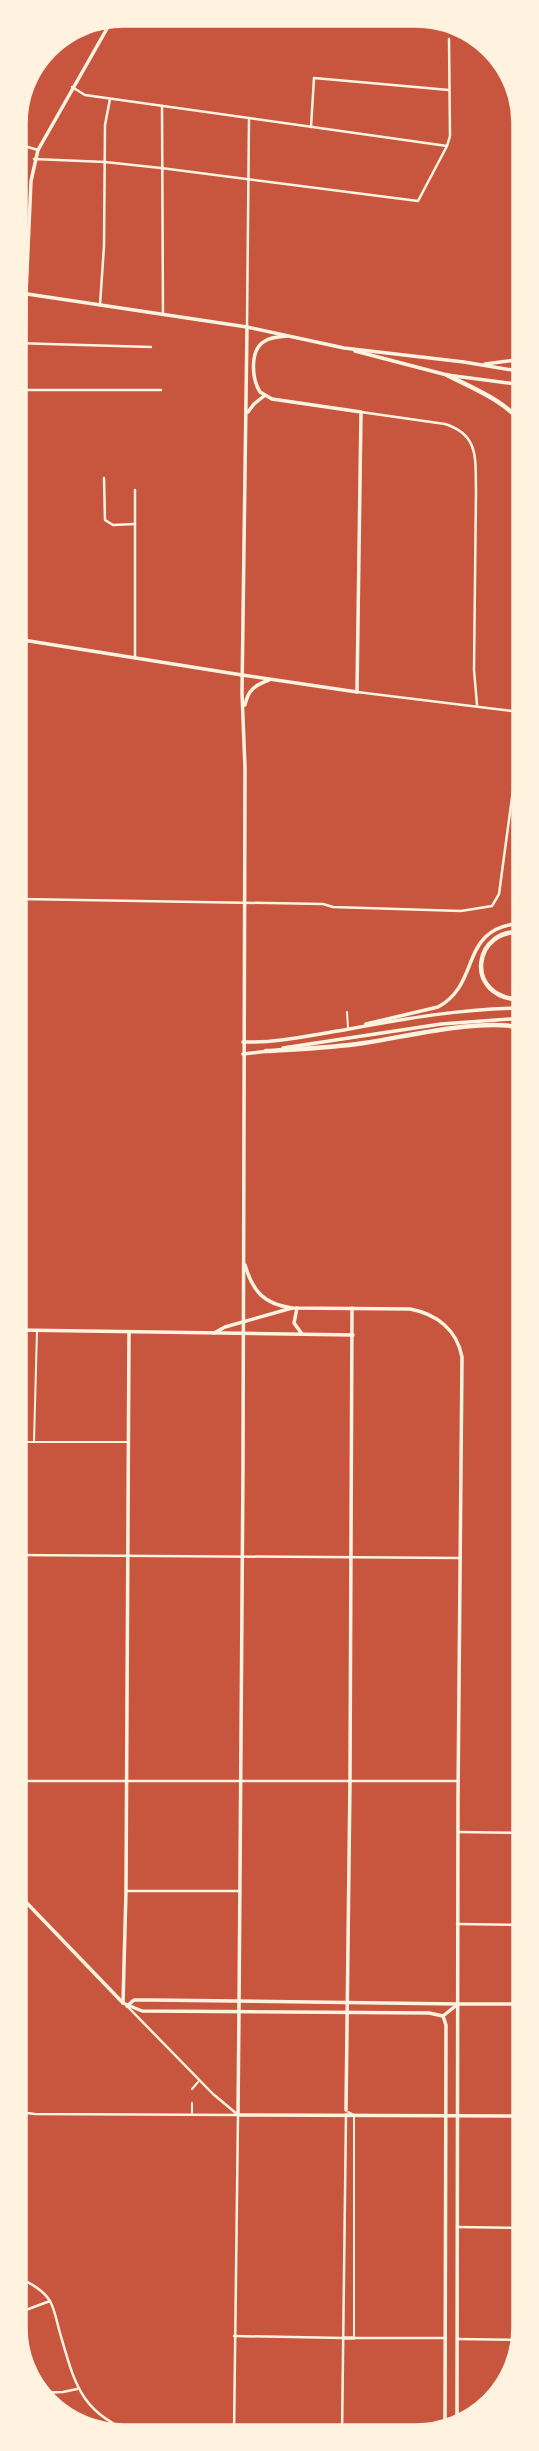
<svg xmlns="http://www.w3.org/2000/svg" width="539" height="2451" font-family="Ubuntu,sans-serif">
  <rect width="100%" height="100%" fill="#c8553d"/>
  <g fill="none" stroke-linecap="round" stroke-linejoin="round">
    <g stroke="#fff3e0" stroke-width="2">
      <path d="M347,1012L348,1028"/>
      <path d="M34,1441L37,1331"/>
      <path d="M15,1442H128"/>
      <path d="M192,2089L198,2082"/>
      <path d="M348,2112L354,2115V2337"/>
      <path d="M192,2114V2103"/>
    </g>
    <g stroke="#fff3e0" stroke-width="2.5">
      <path d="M72,87L85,95L447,146"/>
      <path d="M162,106L163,315"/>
      <path d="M311,127L314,78L449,90"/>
      <path d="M14,143L38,150"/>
      <path d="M34,159L105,162L161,168L418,201L447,146L450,136L449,39"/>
      <path d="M100,305L104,246L105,125L110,99"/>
      <path d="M247,327L249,118"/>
      <path d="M14,343L151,347"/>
      <path d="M14,390H161"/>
      <path d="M361,412L445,424C480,435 475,460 476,490L474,670L477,705"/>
      <path d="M14,437H25"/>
      <path d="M104,478L105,520L113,525L135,524"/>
      <path d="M14,531L24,532"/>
      <path d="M14,577L23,578"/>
      <path d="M135,658V490"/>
      <path d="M21,899L323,904L333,907L461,911L492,906L499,894L523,716L520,712L357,692"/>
      <path d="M15,1555L459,1558"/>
      <path d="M15,1781H458"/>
      <path d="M458,1832L525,1833"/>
      <path d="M126,1891H238"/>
      <path d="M457,1924L525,1925"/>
      <path d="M127,2006L213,2094L237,2114"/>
      <path d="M15,2102L27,2113L35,2114L238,2115"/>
      <path d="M457,2227L525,2228"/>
      <path d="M15,2276C27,2282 42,2288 50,2301C55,2310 57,2323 60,2333C75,2385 81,2415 139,2435"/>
      <path d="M15,2314L50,2301"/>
      <path d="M234,2336L343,2338"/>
      <path d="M355,2338H446"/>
      <path d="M457,2339L522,2340"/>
      <path d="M38,2393L63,2392L77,2389"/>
      <path d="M234,2435L238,2115"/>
      <path d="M342,2436L346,2114"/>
    </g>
    <g stroke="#fff3e0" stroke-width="3.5">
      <path d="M485,364L524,359"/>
      <path d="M23,640L242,675"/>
      <path d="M19,1257L23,578L26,294L31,181L38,150L113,18"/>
      <path d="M17,1330L353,1335"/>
      <path d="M214,1333L225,1327L292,1308"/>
      <path d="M123,2003L126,1891L129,1332"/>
      <path d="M458,2004H525"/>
      <path d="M239,2011L238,2115L525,2116"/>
      <path d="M346,2110L350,1780L352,1308"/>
      <path d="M343,2338H354"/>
    </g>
    <g stroke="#fff3e0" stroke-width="3.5">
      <path d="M14,292L247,327L344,348L464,362L524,372"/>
      <path d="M355,351L447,375L524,385"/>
      <path d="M248,412L254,404L264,396"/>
      <path d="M242,675L357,692L361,412L272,399L260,392C252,379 249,350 265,341C271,337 280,337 287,336"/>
      <path d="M245,705C248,690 255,685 269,680"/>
      <path d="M366,1024L438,1007C483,983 457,926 524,923"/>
      <path d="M243,1042C277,1043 311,1035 344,1030C403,1019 464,1008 524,1008"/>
      <path d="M283,1048L441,1024L524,1018"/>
      <path d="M243,1054L269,1051"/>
      <path d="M15,1252L19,1259L15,1456"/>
      <path d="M245,1265C253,1292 264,1304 292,1308L410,1309C437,1314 457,1330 462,1357L458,1797L457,2422"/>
      <path d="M297,1308L294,1323L302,1334"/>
      <path d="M15,1884L22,1898L123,2003L142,2011L429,2013L443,2016"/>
      <path d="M15,1897L22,1898"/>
      <path d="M127,2006L134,2000H151L458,2004"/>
      <path d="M239,2011L243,1466L245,768L242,693L247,327"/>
      <path d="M443,2016L446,2025L445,2428"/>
      <path d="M443,2016L458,2004"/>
    </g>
    <g stroke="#fff3e0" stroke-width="4.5">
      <path d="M447,375C474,389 504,400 524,425"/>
      <path d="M524,933C475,924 459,999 524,1000"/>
      <path d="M266,1051C299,1049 332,1048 364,1043C410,1036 479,1018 524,1028"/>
    </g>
  </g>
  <path d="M0 0H539V2451H0ZM123 26H416A97 97 0 0 1 513 123V2328A97 97 0 0 1 416 2425H123A97 97 0 0 1 26 2328V123A97 97 0 0 1 123 26Z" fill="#fff3e0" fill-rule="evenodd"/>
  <path fill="none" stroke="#fff3e0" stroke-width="3.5" d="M123 26H416A97 97 0 0 1 513 123V2328A97 97 0 0 1 416 2425H123A97 97 0 0 1 26 2328V123A97 97 0 0 1 123 26Z"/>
</svg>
